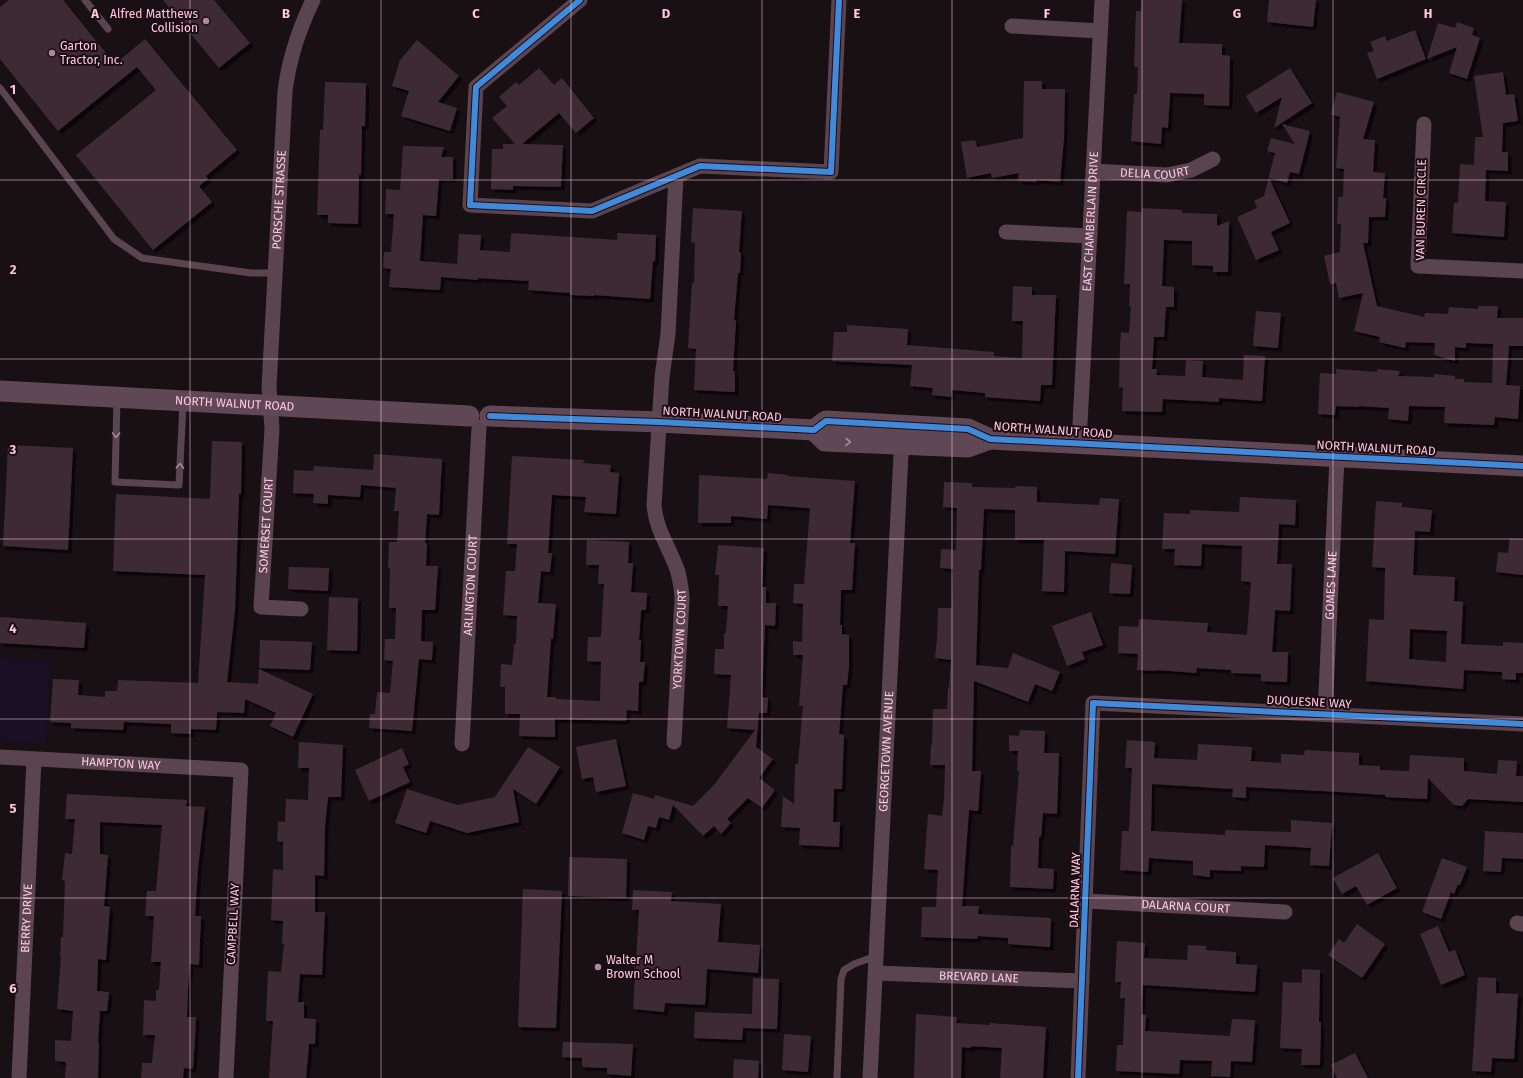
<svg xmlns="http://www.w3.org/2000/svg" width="1523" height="1078" font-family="'Fira Sans',sans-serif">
  <defs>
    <filter id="shadow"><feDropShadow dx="3.5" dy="3.5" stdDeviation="0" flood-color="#0009"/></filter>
  </defs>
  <rect width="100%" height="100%" fill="#191014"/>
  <path fill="#180f24" d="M0,657L51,660L46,744L0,742Z"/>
  <g fill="#3c2c34" fill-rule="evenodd" filter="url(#shadow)">
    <path d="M9,0H63L115,64L145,39L237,150L206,176L208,179L199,186L212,202L153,250L76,155L156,90L137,67L58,131L0,59V7Z"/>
    <path d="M163,0H214L250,43L219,68Z"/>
    <path d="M1142,0H1182L1179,43L1222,44V55L1230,56L1229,106L1204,105V94L1170,93L1168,128L1162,127L1161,144L1131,141L1134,94H1137L1138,67H1134L1136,11H1141Z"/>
    <path d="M1269,0H1316L1313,27L1267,22Z"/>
    <path d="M1457,22L1474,28L1472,35L1480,38L1467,79L1449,73L1457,47L1427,59L1438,23L1455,28Z"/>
    <path d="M1415,30L1426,59L1377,79L1367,53L1374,51L1370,42L1385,36L1387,41Z"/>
    <path d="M417,40L459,76L438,102L457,108L450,131L401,116L409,91L392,86L400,60Z"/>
    <path d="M539,68L554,85L562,78L594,118L576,133L559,113L522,144L563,145L561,187L513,186V190L491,189L492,149H503V144H515L492,118L507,106L499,97L516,82L519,85Z"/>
    <path d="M1290,68L1312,103L1274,128L1282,97L1256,113L1246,96Z"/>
    <path d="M1503,72L1506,95L1514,94L1518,121L1503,123L1502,152H1508V171L1486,170L1485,201L1506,202L1504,237L1452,233L1454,203H1458L1460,164L1474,165L1475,137H1483L1474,76Z"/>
    <path d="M1024,81H1042V89H1065L1064,138L1060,182L1037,180L1036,182L1018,181L1019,173L992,178L991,173L967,178L961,142L975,140L977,147L1023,138Z"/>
    <path d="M325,82L366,83L365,126H362L361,175H359L358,224L328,223V215H317L320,130H323Z"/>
    <path d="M1337,92L1374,102L1363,139L1375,140L1373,172L1385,173L1383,198H1386L1385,217H1369L1368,243H1363L1377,306L1424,317L1425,313L1448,314L1449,307L1478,309V306H1498L1497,318H1523V346H1509L1506,385L1520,386L1518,419L1495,417L1494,425L1444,423L1445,407L1409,406L1408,421L1388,419L1389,408L1359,406V407L1336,406L1335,415L1318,414L1320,373L1336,374V369L1377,372V369L1400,371L1398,376L1434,377V374L1455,376V379H1464V382L1492,383L1493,344L1466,343V348L1455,347V361L1434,355L1435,343L1406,342L1405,348L1379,342L1380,337L1354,331L1363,293L1339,298L1336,283L1330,284L1324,256L1340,252L1341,224H1337L1338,197H1343L1344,169L1336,168L1340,117L1331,114Z"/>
    <path d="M1282,124L1310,131L1299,174L1290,172L1287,183L1269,178L1290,223L1271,232L1279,250L1256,260L1237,217L1257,208L1254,201L1264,196L1275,153L1267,151L1271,138L1295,144Z"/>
    <path d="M403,146L444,147L441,157H453V179H439L436,216L423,215L420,261L457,264L459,234L481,235L480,250L510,252L511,233L617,240V233L656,235L655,262L653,261L650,299L594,295V296L570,295V293L528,290L529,281L478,278V280L441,277L440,290L389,287L391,269L383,268L384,252H391L394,214H385L386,189L400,190Z"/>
    <path d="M693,208L742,211L739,252L741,253L740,273H738L734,320H736L733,371H735V392L694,390L696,349L688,348L692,283H694L695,243L691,242Z"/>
    <path d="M1142,208L1182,210V213L1217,214V226L1229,221L1228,272H1213V266L1192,265V241L1164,240L1162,286L1174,287V307H1166L1164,337H1154L1152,369H1157L1156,375L1185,376L1186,360L1203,361L1202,377L1243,380L1244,355L1265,356L1262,401L1219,398V402L1163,399L1162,412L1122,411L1123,388L1119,387L1120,344L1121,332L1129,333L1131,306H1129L1130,284H1124L1127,211L1142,212Z"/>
    <path d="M1013,286L1032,287V295H1056L1052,385H1041L1040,401L985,397V393L952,390L951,397L932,395L933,388L910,386L912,365L832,361L834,332H847V325L908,329L907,345L994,352V356L1022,358L1023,321H1012Z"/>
    <path d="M1256,311L1281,313L1278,348L1253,346Z"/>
    <path d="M212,441L242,442L241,494H239L235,610L227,682L258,684L259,669L313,694L293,737L270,726L276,713L245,699L244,713L217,712L216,730L191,729V734L171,733V724L124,722L123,730L71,728V723L50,722L53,679L79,680L78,695L105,697V691H117L118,680L198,683L205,575L113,571L116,494L210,499Z"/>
    <path d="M8,445L73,448L68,550L3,546Z"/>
    <path d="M374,454L442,459L439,515L427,514L425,543H427L426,566H438L435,610H422L421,641L433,642L432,660L419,659L412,731L369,728L370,714H375L377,692L390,693L393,661L384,660L385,639H395L396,608H389L390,568H388L389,542H397L399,511H394L396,488L361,485L360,497L328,495V504L313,503L314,494L293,493L294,470L313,471L314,466L373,470Z"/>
    <path d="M512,456L584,460L583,463L611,465L610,472L619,473L616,514L584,512L586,497L552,495L548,553H552L550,572L541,571L538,603L556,604L553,639H551L547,697H556V699L600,701L601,662L587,661L588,637H601L604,584H598L599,565H586L587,540L629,542L628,563H633L631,592L647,593L646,610H641L639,640H641L640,662H645L643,682H639L638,711L627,710L626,721L555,719V737L519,736L520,714H505V687H500L501,664L512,665L514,644H516L517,616L503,615L506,571H515L517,544H507Z"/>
    <path d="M768,473L788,475L787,476L855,481L850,543H855L852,590H841L840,625H842V634L849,635V666L847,685H843L839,734L844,735L842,789H834L833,822H840L839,847L799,845L800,828L781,827L783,796L794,804L795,764H798L803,706H799L803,655H793V641L802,642L803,604L793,603L794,584H804L810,509L808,508L768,505L767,519L731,516V523H698L699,475L767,479Z"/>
    <path d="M944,482L972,483V487L1015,488L1016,486L1037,487V502L1099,505L1100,498L1119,499L1115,554L1065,551L1064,592L1042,591L1044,540H1015V510L984,509L981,570H979L976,665L1008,668L1013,653L1060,672L1052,691L1035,684L1028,702L974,681L972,771H981L978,811L969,810L962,906H979L978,914L1051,918L1050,947L1008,944V938L978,936L977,939L921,937L922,907H936L938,870L924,869L928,814L942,816L944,799L945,765H930L931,745H932L933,709H947L948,688H949L951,660L935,658L937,639L938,608H952L953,569L940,568L941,549L956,550L957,508L943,507Z"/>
    <path d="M1240,497L1296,500L1295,525L1279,524L1277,564H1292L1291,588L1290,611L1275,610L1272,652H1288L1287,682L1261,681V674L1231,673V670L1197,668L1196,673L1157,670V671L1137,670L1138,654L1118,653L1119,626L1138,627L1139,619L1208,623L1207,632L1247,635L1251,582L1241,581L1242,546L1202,544L1201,566L1174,565L1175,549H1162L1164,513L1190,514V510L1239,512Z"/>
    <path d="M1376,501L1402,503V507L1432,510L1430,532L1415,531L1413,575L1455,577L1454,601L1463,602L1461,644L1503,646V642L1523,643V673H1516V680L1502,679V672L1464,670L1463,689L1366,681L1369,619L1384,620L1385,568L1372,567ZM1410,629L1447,631L1446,662L1409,659Z"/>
    <path d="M1510,538L1523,539V575L1496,572L1498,552L1508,553Z"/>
    <path d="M718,545L764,548L762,587H766V603H776L775,626L765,625L762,697L768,698L767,713H759L756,747L773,759L759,778L775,790L762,808L748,798L727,819L731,823L721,834L714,826L703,836L673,805L669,820L659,817L656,828L648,826L644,840L622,833L633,793L654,799L655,795L693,806L714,785L755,730L727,728L731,675L714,674L715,649H724V633H726L728,606H718L719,575H715Z"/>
    <path d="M1111,563L1132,565L1130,594L1109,593Z"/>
    <path d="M289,567L329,568L328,591L288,589Z"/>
    <path d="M329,597L358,598L357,651L327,650Z"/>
    <path d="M1091,612L1103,645L1082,652L1085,659L1067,666L1052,626Z"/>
    <path d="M0,617L86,623L84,648L0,643Z"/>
    <path d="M260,640L312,642L310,670L259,668Z"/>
    <path d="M1020,730L1045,731L1044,753H1059L1057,814L1043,813L1041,837H1039L1038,868L1054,869L1053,889L1010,887L1011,846H1013L1019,771H1017L1018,751H1009V735L1019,736Z"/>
    <path d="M616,739L626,786L596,792L593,777L582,779L576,747Z"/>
    <path d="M1127,740L1155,742L1154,758L1197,760L1198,744L1252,747L1251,761L1281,763V754L1304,755L1305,750L1359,753V765L1380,766V770L1409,771L1410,755L1464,758V771L1497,774L1498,760L1517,761L1516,776H1523V802L1468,799L1462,806L1454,805L1428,778L1427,799L1385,797L1386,795L1339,792L1246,787V798L1232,797L1233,789L1152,784L1151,831L1225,835V830L1291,832V820L1332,823L1329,866L1310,865L1311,848L1265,845L1264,867L1241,866V871L1210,870V877L1193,875V861L1149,858L1148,872L1120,870L1122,831H1129L1132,768H1125Z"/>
    <path d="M299,742L343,745L341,797H328L325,827L324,876L315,875V912H325L322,975L300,974L298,1002H304V1018L316,1019L315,1044H309L306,1078H269L273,1021H266L268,971L281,972L284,944H282L283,921L271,920L273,869L283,870V842L277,841L278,821L285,822L286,799L308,800L309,768H298Z"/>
    <path d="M528,747L560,767L536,804L513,789L519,822L467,833L430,821L426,833L395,823L407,789L457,805L495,797Z"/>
    <path d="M402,748L409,764L403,767L410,782L369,801L355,770Z"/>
    <path d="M67,794L187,800L186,806L205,807L198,869L195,916H201L199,965L190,964L188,988L187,1017H196L195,1038L193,1069L184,1068L183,1078H141L142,1063H152L155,1035H143L144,1000L156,1001V990H159L161,962H151L154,916H145L147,891H156L162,825L100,822V854L108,855L104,906L110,907L106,960L98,959L97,991L109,992L107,1011H100L98,1042H99L98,1078H65L66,1062L55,1061V1040L71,1041L73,1011L57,1009L61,957H60L61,937H63L65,881L62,880L65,853L72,854L75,819H65Z"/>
    <path d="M1485,831L1523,833V859L1502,858L1501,872L1483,871Z"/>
    <path d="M1378,853L1397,888L1367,905L1356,886L1342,894L1333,878Z"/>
    <path d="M569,857L627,859L626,898L568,896Z"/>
    <path d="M1442,858L1467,867L1460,885L1458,884L1454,894L1451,892L1441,919L1422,912Z"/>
    <path d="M523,889L562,891L556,1028L518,1027Z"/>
    <path d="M633,890L672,892L671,901L721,904L718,942L760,945L758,973L707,969L705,1005L665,1003L664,1012L633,1009L639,910H632Z"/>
    <path d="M1357,924L1385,944L1362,978L1328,955L1339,939L1344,943Z"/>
    <path d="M1438,926L1449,952L1455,950L1465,975L1441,985L1420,934Z"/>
    <path d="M1117,941L1145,943L1144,958L1187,960L1188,945L1206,946V950L1236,952V964L1257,965L1255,992L1143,985L1141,1014L1146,1015L1145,1031L1230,1036L1232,1019L1255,1020L1252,1062L1231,1061L1230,1077L1211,1076L1212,1061L1180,1060L1179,1074L1116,1071L1117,1045H1123L1125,998H1120L1121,982H1115Z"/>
    <path d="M1302,969L1320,970L1319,1022H1321L1320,1065H1301L1302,1049L1280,1048L1283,982L1302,983Z"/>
    <path d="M1478,977L1496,978V993L1518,994L1514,1059L1492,1058L1491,1072L1472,1071Z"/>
    <path d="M753,978L779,979L777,1029L743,1028L742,1040L694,1038L695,1012L752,1014Z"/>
    <path d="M916,1014L957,1017L956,1023L990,1025V1023L1046,1027L1043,1078H1000L1002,1048L971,1046V1048L962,1047L961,1078H914Z"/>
    <path d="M784,1034L811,1036L808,1072L782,1070Z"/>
    <path d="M563,1042L633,1044L631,1076L607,1074V1068L582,1067V1058L562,1057Z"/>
    <path d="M1355,1053L1368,1078H1337L1331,1065Z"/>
    <path d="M734,1059L759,1061L758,1078H733Z"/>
  </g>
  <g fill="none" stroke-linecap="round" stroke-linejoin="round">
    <g stroke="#5a4450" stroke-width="7">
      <path d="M85,0L108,29"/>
      <path d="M0,88L114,239L142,258L251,273H275"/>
      <path d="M117,399L115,482L179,485L183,403"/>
      <path d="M837,1078L841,979L844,970L854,964L876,956"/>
    </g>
    <g stroke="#5a4450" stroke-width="15">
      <path d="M580,0L476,87L470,205L592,211L700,166L831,172L839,0"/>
      <path d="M1012,26L1100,31"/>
      <path d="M1424,124L1418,266L1523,271"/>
      <path id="s1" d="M1093,171L1167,175L1191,170L1213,159"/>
      <path d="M1006,232L1090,236"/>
      <path id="s2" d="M1079,443L1102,0"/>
      <path id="s3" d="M301,609L261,607L272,429L269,387L285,91C289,59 299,29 313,0"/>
      <path id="s4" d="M1325,714L1337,457"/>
      <path id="s5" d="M674,742L682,599C682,590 680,581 678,572C670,548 656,531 654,505L662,377L668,334L676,176"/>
      <path id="s6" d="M462,744L479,427"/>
      <path id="s7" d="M0,757L241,770L226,1078"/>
      <path id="s8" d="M1086,901L1285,912"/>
      <path d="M1517,923L1523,924"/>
      <path id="s9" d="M876,973L1082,981"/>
      <path id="s10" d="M19,1078L34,759"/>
      <path id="s11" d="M870,1078L902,434"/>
      <path d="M1078,1078L1093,703L1523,724"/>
    </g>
    <g stroke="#604755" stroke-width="21">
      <path id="s12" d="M0,391L469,416"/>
      <path d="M490,416L659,422L814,430L826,421L968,429L990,439L1523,466"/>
      <path d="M814,430L825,441L968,447L990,439"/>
    </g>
    <defs>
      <g id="cycleway">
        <path d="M580,0L476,87L470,205L592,211L700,166L831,172L839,0"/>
        <path d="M490,416L659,422L814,430L826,421L968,429L990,439L1523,466"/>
        <path d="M1078,1078L1093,703L1523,724"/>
      </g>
    </defs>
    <use href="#cycleway" stroke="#1d0c13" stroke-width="8"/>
    <use href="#cycleway" stroke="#408adc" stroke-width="6"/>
  </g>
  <defs><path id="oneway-chevron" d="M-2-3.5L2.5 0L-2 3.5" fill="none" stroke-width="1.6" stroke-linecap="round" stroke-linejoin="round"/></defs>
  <g stroke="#ac869a">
    <use href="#oneway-chevron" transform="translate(116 435) rotate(92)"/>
    <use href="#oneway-chevron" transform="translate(180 466) rotate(-87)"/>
  </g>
  <use stroke="#af889c" href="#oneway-chevron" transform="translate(848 442) rotate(3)"/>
  <path fill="none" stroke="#fec9e3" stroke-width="1" stroke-opacity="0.55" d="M190,0V1078M381,0V1078M571,0V1078M762,0V1078M952,0V1078M1142,0V1078M1333,0V1078M0,180H1523M0,359H1523M0,539H1523M0,719H1523M0,898H1523"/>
  <g fill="#ae889b" stroke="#1d0c13" stroke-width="1.5">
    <circle cx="206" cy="21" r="4"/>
    <circle cx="52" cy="53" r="4"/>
    <circle cx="598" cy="967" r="4"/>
  </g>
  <g text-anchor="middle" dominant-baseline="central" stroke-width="4" stroke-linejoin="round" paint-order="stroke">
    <g font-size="12" fill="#fec9e3" stroke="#1d0c13" text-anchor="start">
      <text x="198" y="14" text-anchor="end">Alfred Matthews<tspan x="198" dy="14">Collision</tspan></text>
      <text x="60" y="46">Garton<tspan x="60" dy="14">Tractor, Inc.</tspan></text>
      <text x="606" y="960">Walter M<tspan x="606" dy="14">Brown School</tspan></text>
    </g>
    <g font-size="12" fill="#fec9e3" stroke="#1d0c13">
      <text stroke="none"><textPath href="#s1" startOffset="62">DELIA COURT</textPath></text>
      <text stroke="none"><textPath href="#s3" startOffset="448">PORSCHE STRASSE</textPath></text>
      <text transform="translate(1421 210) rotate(-89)">VAN BUREN CIRCLE</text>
      <text stroke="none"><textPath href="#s2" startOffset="222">EAST CHAMBERLAIN DRIVE</textPath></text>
      <text stroke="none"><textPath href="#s12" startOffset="235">NORTH WALNUT ROAD</textPath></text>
      <text transform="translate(722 414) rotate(3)">NORTH WALNUT ROAD</text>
      <text transform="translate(1053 430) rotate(4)">NORTH WALNUT ROAD</text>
      <text transform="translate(1376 448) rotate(3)">NORTH WALNUT ROAD</text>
      <text stroke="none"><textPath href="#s3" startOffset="122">SOMERSET COURT</textPath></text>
      <text stroke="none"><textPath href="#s6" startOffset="159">ARLINGTON COURT</textPath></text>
      <text stroke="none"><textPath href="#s4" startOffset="129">GOMES LANE</textPath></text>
      <text stroke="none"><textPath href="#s5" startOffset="103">YORKTOWN COURT</textPath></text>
      <text transform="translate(1309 702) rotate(3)">DUQUESNE WAY</text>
      <text stroke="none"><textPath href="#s11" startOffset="327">GEORGETOWN AVENUE</textPath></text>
      <text stroke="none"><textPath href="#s7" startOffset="121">HAMPTON WAY</textPath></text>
      <text transform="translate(1075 890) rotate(-88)">DALARNA WAY</text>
      <text stroke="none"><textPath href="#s8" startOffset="100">DALARNA COURT</textPath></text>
      <text stroke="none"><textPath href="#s10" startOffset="160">BERRY DRIVE</textPath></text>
      <text transform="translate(233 924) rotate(-87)">CAMPBELL WAY</text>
      <text stroke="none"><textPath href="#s9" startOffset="103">BREVARD LANE</textPath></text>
    </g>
  </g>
  <g font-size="13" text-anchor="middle" font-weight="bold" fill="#fec9e3" stroke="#1d0c13" stroke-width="4" stroke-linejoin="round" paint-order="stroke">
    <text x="95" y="18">A</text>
    <text x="286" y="18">B</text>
    <text x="476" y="18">C</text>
    <text x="666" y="18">D</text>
    <text x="857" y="18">E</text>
    <text x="1047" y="18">F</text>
    <text x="1237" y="18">G</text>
    <text x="1428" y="18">H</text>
    <text x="13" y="94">1</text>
    <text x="13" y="274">2</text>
    <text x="13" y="454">3</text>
    <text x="13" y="633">4</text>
    <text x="13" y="813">5</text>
    <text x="13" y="993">6</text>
  </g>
</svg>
